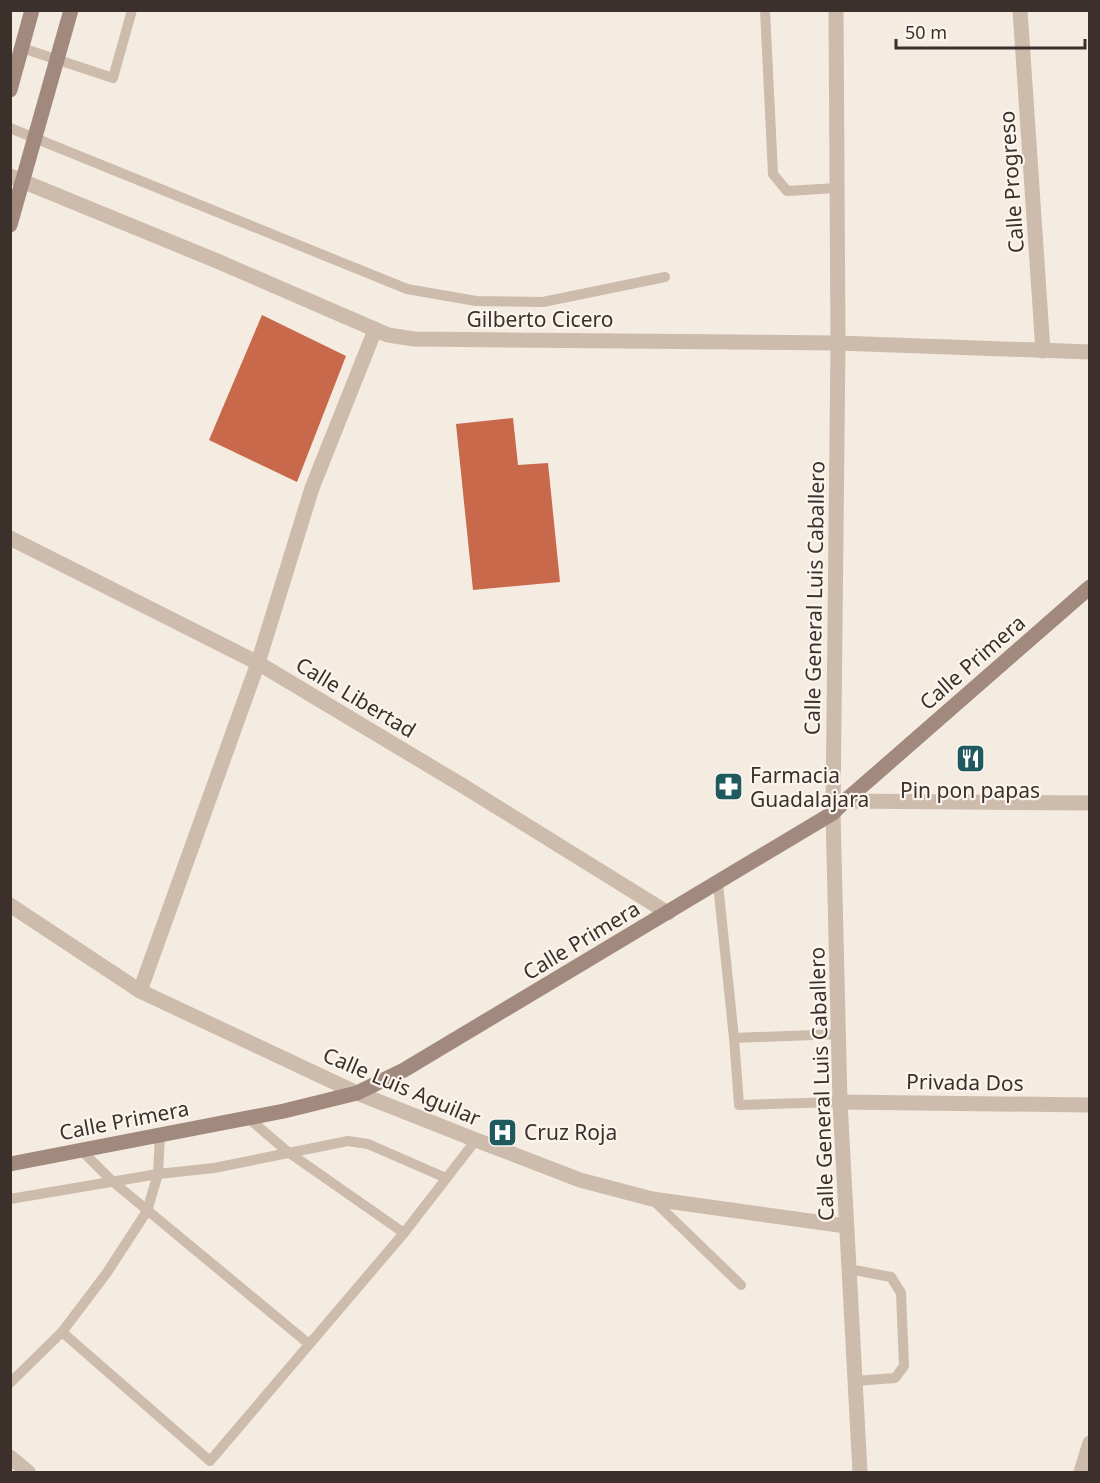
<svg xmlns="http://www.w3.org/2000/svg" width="1100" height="1483" font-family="'Noto Sans',sans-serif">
  <rect width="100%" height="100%" fill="#f4ebe1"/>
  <g fill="#c8694b">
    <path d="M262,315L346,356L297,482L209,440Z"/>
    <path d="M513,418L518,465L548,463L560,582L473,590L456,424Z"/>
  </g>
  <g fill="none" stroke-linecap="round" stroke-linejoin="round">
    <g stroke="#cdbbac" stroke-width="10">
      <path d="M765,10L773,174L787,191L837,188"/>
      <path d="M22,48L113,78L132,10"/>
      <path d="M10,128L407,289L476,301L543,302L665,277"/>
      <path d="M718,884L734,1038L739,1105L840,1102"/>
      <path d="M734,1038L840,1034"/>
      <path d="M81,1150L112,1181L309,1344"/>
      <path d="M10,1199L158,1174L214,1168L348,1141L368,1144L446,1178"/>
      <path d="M652,1199L741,1285"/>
      <path d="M404,1233L476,1140"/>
      <path d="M849,1269L891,1277L901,1293L904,1366L895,1378L855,1381"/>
      <path d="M62,1332L106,1274L147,1211L158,1174L160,1134"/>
      <path d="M10,1383L62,1332L210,1461L404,1233L288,1152L248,1118"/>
    </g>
    <g stroke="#cdbbac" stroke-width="15">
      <path d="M836,10L838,343L833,813L840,1102L860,1472"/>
      <path d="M1020,10L1043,351"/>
      <path d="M10,176L217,261L388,335L414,339L838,343L1090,352"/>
      <path d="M10,538L258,663L460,784L668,913"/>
      <path d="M845,801L1090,803"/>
      <path d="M10,905L140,991L357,1093L476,1140L580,1180L652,1199L846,1226"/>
      <path d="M140,991L258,663L312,488L375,330"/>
      <path d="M840,1102L1090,1105"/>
      <path d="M10,1457L28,1472"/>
      <path d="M1081,1472L1090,1443"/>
    </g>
    <g stroke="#a18a7d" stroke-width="15">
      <path d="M10,90L32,10"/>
      <path d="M10,225L71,10"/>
      <path d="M10,1164L284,1111L357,1093L404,1070L833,813L845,801L1090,587"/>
    </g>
  </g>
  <defs>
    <symbol id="restaurant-square" viewBox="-11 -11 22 22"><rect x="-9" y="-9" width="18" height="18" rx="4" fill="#1f5a5e" stroke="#fbf5ee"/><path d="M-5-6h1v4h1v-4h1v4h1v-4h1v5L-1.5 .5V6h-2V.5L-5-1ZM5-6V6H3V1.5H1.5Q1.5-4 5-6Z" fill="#fff"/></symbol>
    <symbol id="pharmacy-square" viewBox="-11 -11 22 22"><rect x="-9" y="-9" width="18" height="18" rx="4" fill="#1f5a5e" stroke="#fbf5ee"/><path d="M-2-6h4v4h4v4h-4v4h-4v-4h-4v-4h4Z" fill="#fff"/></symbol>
    <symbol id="hospital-square" viewBox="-11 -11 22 22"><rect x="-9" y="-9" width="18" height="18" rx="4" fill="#1f5a5e" stroke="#fbf5ee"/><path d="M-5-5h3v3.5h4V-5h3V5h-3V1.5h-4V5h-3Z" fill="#fff"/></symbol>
  </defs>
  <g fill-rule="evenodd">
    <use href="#restaurant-square" x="954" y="742" width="33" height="33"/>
    <use href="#pharmacy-square" x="712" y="770" width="33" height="33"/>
    <use href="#hospital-square" x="486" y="1116" width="33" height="33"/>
  </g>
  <g text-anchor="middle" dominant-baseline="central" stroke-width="4.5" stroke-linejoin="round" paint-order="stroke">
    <g font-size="21" fill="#3b302b" stroke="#fbf5ee">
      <text transform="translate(1011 182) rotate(-94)">Calle Progreso</text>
      <text x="540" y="319">Gilberto Cicero</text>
      <text transform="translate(814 598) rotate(-89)">Calle General Luis Caballero</text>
      <text transform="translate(972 662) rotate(-41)">Calle Primera</text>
      <text transform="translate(356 697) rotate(31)">Calle Libertad</text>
      <text transform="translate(581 940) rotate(-31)">Calle Primera</text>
      <text transform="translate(965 1082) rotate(1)">Privada Dos</text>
      <text transform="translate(821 1084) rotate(-92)">Calle General Luis Caballero</text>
      <text transform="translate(402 1086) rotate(23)">Calle Luis Aguilar</text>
      <text transform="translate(124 1120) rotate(-11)">Calle Primera</text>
    </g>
    <g font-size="21" fill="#3b302b" stroke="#fbf5ee" text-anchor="start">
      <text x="750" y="775">Farmacia<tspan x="750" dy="24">Guadalajara</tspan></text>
      <text x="970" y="790" text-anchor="middle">Pin pon papas</text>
      <text x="524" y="1132">Cruz Roja</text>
    </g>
  </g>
  <rect width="1100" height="1483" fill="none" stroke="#3b302b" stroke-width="24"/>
  <path d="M896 39v9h189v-9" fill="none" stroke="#3b302b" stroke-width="3"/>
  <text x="905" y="39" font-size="18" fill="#3b302b" stroke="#fbf5ee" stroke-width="4.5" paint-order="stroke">50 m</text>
</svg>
